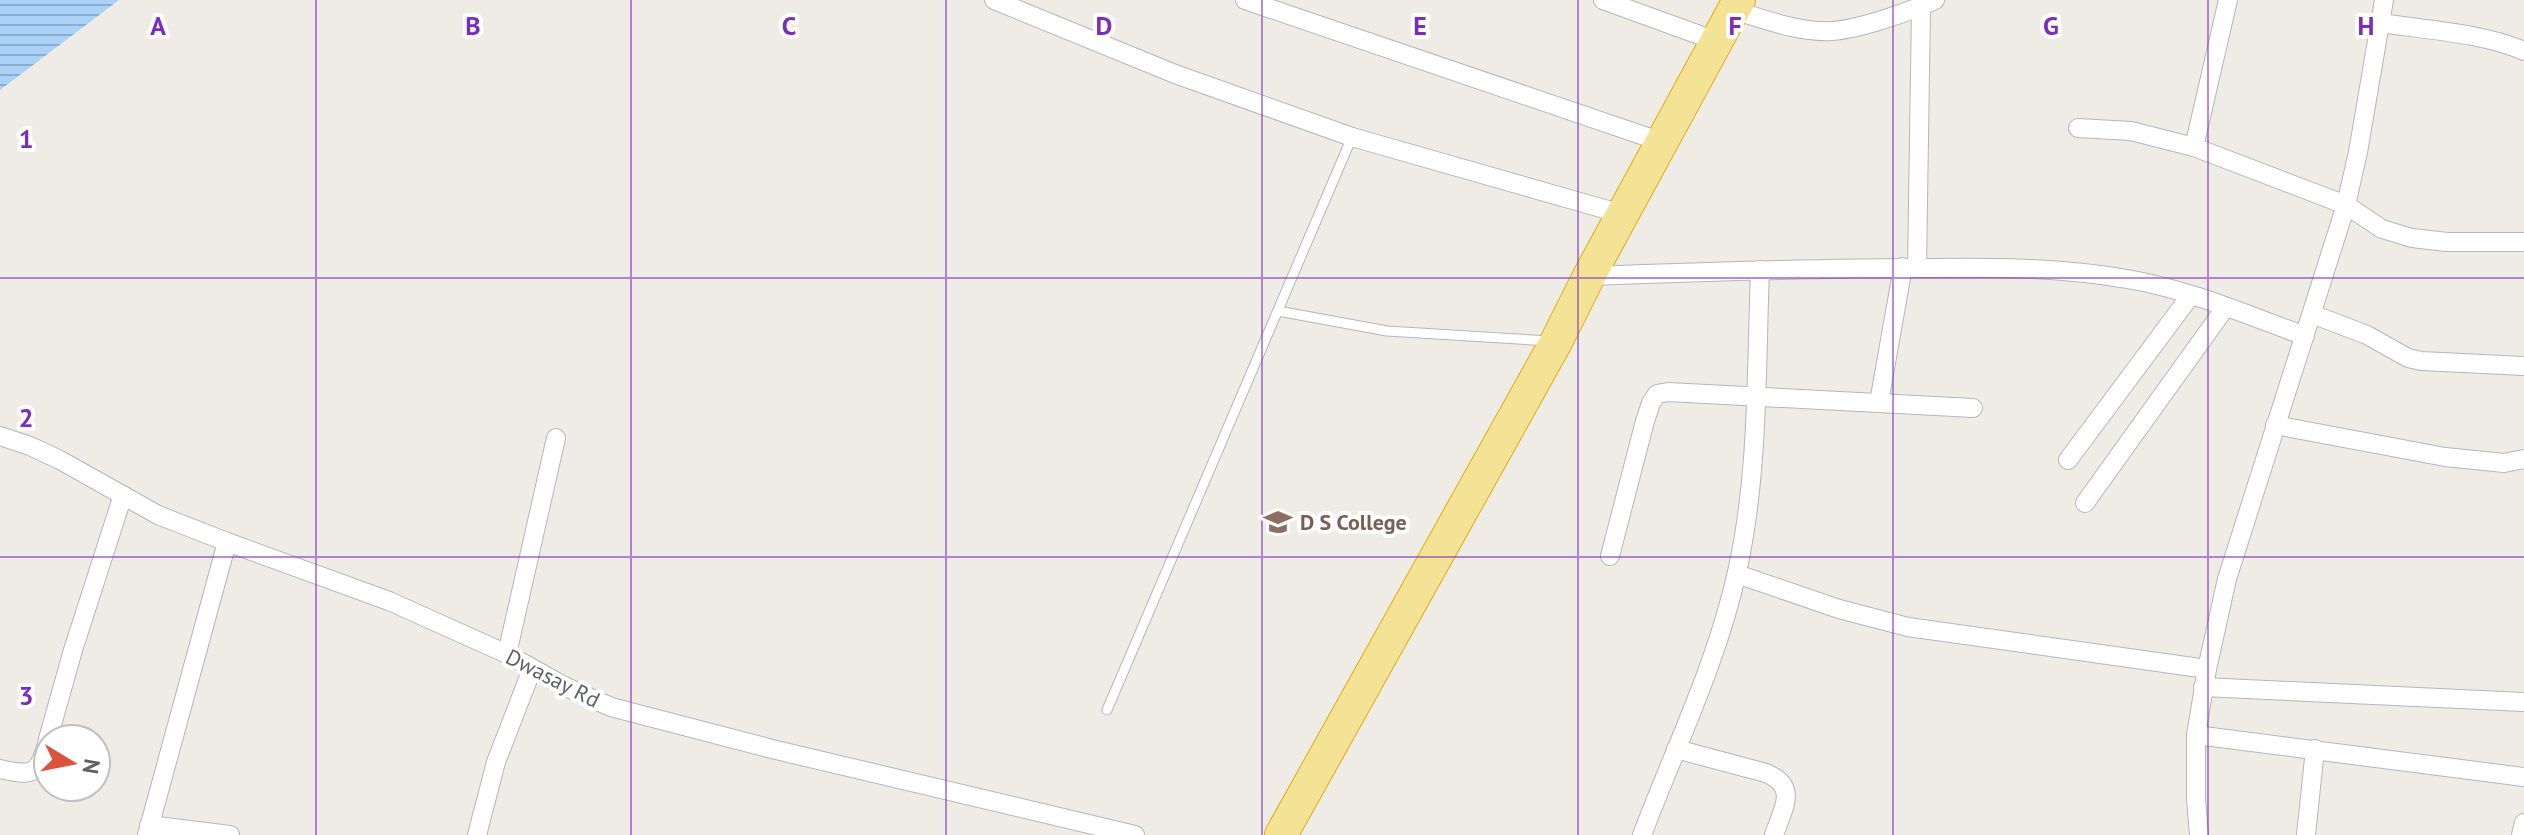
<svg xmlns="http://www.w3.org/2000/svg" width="2524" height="835" font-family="'PT Sans',sans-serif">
  <defs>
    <pattern id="water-rules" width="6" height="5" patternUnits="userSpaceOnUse" patternTransform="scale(2)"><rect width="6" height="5" fill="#aad2f8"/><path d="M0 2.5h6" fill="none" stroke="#8eaecc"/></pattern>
  </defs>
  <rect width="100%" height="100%" fill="#eeece5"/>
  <path fill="url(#water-rules)" d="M0,0H119L0,90Z"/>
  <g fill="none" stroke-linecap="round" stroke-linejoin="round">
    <defs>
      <g id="lane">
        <path d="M1278,311L1387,331L1549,341"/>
        <path d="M1107,710L1352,137"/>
      </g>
      <g id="street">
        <path d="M994,0L1175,74L1352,137L1622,214"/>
        <path d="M1245,0L1662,142"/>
        <path d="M1603,0L1716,41"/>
        <path d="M1733,10C1764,19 1799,33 1832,31C1860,29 1909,12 1935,0"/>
        <path d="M2381,23C2426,30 2483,33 2524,51"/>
        <path d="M2078,128L2131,131L2194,147L2346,205L2382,229L2412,238L2447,242H2524"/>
        <path d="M2194,147L2228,0"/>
        <path d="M1917,268L1921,7"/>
        <path d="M1589,276C1700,272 1810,268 1921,268C1991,267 2058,267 2127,279C2188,289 2247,315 2305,336"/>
        <path d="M2312,314L2367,335L2408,358L2421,361L2524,366"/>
        <path d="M1879,402L1903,267"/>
        <path d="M2275,425L2445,457L2504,463L2524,459"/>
        <path d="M0,436L30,446L60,460L158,515L227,542L389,601L507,654L564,686L611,707L772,749L1135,835"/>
        <path d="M2068,460L2191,295"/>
        <path d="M2085,503L2225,308"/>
        <path d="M1610,556L1645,421L1651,403L1657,394L1668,392L1973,408"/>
        <path d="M1737,574L1839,609L1908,627L2207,669"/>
        <path d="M507,654L556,438"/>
        <path d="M2203,687L2524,702"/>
        <path d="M2196,735L2524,777"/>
        <path d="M48,739L73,650L123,495"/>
        <path d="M1676,749L1766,773C1799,787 1783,808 1774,835"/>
        <path d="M0,769C34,777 39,774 48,740"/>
        <path d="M149,825L230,835"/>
        <path d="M147,835L227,542"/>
        <path d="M477,835L496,762L532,669"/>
        <path d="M1642,835C1675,748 1717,663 1737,572C1759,474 1756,370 1760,270"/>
        <path d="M2199,835L2196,799V735L2207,669L2227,579L2346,205L2358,152L2384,0"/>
        <path d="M2306,835L2315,749"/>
        <path d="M2521,835L2524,823"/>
      </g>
      <path id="highway" d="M1281,835L1556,342L1589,276L1739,0"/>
    </defs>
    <use href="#lane" stroke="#b5b6ba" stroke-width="11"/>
    <use href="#street" stroke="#b5b6ba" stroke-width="20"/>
    <use href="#highway" stroke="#e0ac13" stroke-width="34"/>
    <use href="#lane" stroke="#fff" stroke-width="9"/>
    <use href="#street" stroke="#fff" stroke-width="18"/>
    <use href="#highway" stroke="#f4e295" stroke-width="32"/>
  </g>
  <path fill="none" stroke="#7b2cbf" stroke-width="2" stroke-opacity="0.55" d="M316,0V835M631,0V835M946,0V835M1262,0V835M1578,0V835M1893,0V835M2208,0V835M0,278H2524M0,557H2524"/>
  <defs>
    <symbol id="university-bare" viewBox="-9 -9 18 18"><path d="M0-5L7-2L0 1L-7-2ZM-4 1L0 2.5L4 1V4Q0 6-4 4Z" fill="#8d6e63" stroke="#fff" stroke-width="2.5" paint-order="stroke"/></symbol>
  </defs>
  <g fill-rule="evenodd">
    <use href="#university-bare" x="1258" y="502" width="40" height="40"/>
  </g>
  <g text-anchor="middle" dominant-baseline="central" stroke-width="8" stroke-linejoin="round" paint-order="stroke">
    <g font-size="22" font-weight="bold" fill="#785e54" stroke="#fff" text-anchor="start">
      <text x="1300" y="522">D S College</text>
    </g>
    <g font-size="22" fill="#5d5f64" stroke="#fff">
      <text transform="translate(553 678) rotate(27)">Dwasay Rd</text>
    </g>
  </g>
  <g font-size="26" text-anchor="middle" font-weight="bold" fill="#7b2cbf" stroke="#fff" stroke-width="8" stroke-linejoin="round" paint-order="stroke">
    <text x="158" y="35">A</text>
    <text x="473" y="35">B</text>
    <text x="789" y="35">C</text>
    <text x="1104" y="35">D</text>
    <text x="1420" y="35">E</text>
    <text x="1735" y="35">F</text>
    <text x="2051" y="35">G</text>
    <text x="2366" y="35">H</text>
    <text x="26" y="148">1</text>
    <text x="26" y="427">2</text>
    <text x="26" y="705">3</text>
  </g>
  <g transform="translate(72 763) rotate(100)"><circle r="38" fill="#ffffff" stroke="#bebfc1" stroke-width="2"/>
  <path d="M0-6L14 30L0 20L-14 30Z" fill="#db533d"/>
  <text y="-12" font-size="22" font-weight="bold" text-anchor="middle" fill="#5d5f64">N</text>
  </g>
</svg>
